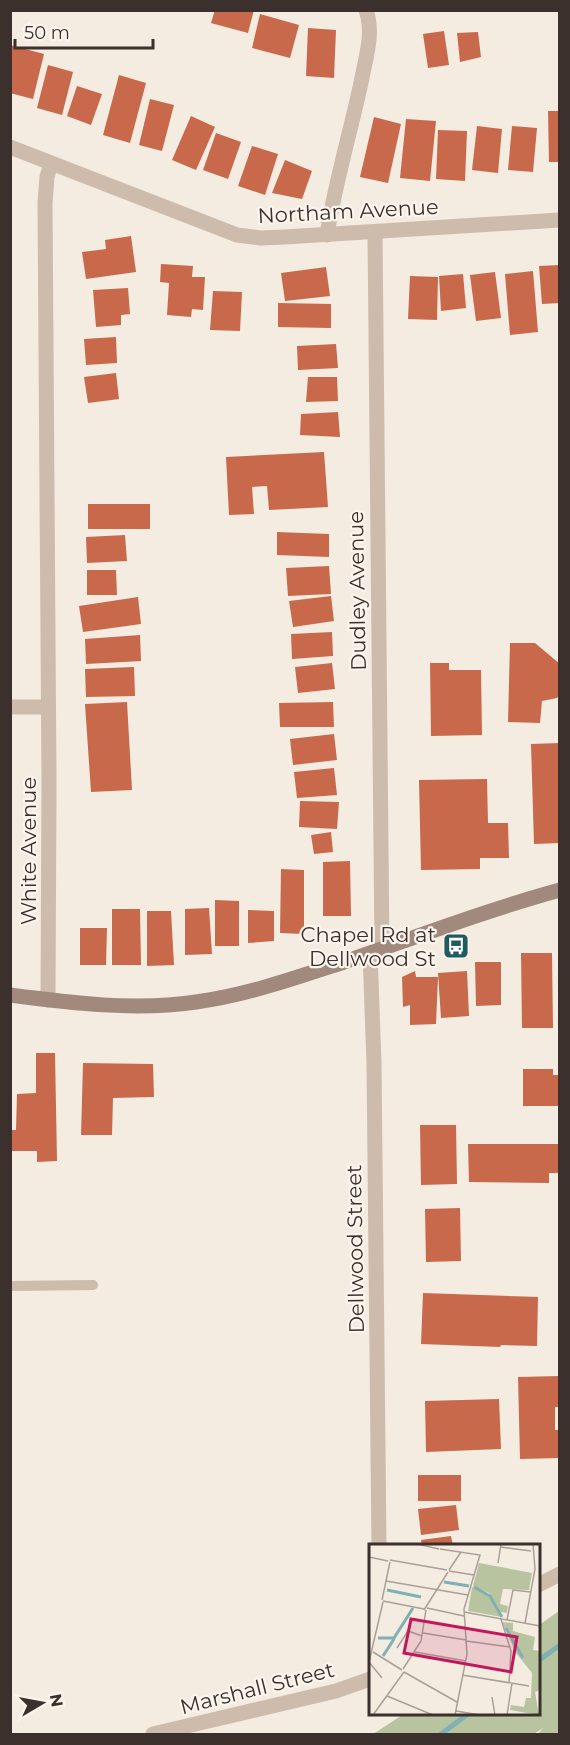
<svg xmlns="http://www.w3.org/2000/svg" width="570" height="1745" font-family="Montserrat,sans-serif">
  <rect width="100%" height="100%" fill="#f4ebe1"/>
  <path fill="#b8c4a0" d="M559,1611V1734H538L543,1728L534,1734H373L404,1714H538L539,1625Z"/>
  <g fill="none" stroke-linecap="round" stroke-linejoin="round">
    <g stroke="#7fb0b2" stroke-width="5">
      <path d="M538,1661L560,1645"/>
      <path d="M441,1734L468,1714"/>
    </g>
  </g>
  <g fill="#c8694b">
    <path d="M215,10H254L248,33L211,23Z"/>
    <path d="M260,14L299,25L290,58L252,48Z"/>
    <path d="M308,28L336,30L334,78L306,76Z"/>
    <path d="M444,31L449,65L428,68L423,34Z"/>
    <path d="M478,32L481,57L460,62L457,33Z"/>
    <path d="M10,45L44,54L33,99L10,93Z"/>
    <path d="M48,65L73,72L62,115L37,108Z"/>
    <path d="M119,75L146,83L130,143L103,135Z"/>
    <path d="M77,86L102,94L91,125L67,116Z"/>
    <path d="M150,99L174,105L162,151L139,145Z"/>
    <path d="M548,111H560V162H549Z"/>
    <path d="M191,116L215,127L196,170L172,160Z"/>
    <path d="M374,117L401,124L388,183L360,177Z"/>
    <path d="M406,119L436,121L430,181L400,178Z"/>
    <path d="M477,126L502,129L498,173L472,170Z"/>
    <path d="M512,126L537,128L533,172L508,170Z"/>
    <path d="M438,130L467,131L465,181L436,179Z"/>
    <path d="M216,133L241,142L228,179L203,170Z"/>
    <path d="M252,146L278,154L265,195L238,186Z"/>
    <path d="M285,160L312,171L302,199L272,193Z"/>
    <path d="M131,236L136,272L86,279L82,252L106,249L105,240Z"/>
    <path d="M161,264L193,266L192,277H205L203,310L192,309L191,317L167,315L169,283L160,282Z"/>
    <path d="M560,265V303L542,304L539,266Z"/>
    <path d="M326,267L330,296L285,301L281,273Z"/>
    <path d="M533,271L538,332L510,335L505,274Z"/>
    <path d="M495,272L501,318L476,321L470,275Z"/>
    <path d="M463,274L466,308L441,311L439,276Z"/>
    <path d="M410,276L438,277L437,320L408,319Z"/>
    <path d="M128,288L130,314L121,315V325L96,327L93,290Z"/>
    <path d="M213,291L242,292L240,331L210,330Z"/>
    <path d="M278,303L331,304V328L278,327Z"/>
    <path d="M116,337L117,363L86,365L84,339Z"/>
    <path d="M336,344L338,368L298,370L297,346Z"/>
    <path d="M116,373L119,399L88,403L84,377Z"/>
    <path d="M308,377H337L338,401L306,402Z"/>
    <path d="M338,412L340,437L300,435L301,414Z"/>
    <path d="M324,452L328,507L269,510L267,486L252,487L254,514L229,515L226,457Z"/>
    <rect x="88" y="504" width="62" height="25"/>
    <path d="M277,532L329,534V557L277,555Z"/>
    <path d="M125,535L127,561L87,563L86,537Z"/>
    <path d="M329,566L331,594L288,596L286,568Z"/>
    <path d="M87,570H116L117,595H87Z"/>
    <path d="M331,596L334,621L293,627L289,601Z"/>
    <path d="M138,597L141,624L83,632L79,606Z"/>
    <path d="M332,632L333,656L292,659L291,634Z"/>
    <path d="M140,635L141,661L86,664L85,639Z"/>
    <path d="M510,643H535L560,664V694L557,698L542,701L540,723L508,722Z"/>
    <path d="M332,663L335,689L298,693L295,667Z"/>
    <path d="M430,663H449V670H481L482,735L431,736Z"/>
    <path d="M134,667L135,696L86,697L85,669Z"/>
    <path d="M127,702L132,790L91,792L85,704Z"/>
    <path d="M333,702L334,727H280L279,703Z"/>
    <path d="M334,734L337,760L293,765L290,739Z"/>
    <path d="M560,743V843L534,844L531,744Z"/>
    <path d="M334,768L337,795L297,798L294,772Z"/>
    <path d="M487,779L488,823H508L509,858H480V869L421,870L419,780Z"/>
    <path d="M300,801L339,802L337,829L299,827Z"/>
    <path d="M331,832L333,852L314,854L311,835Z"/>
    <path d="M350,861L351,916H323V862Z"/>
    <path d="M281,869L304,870V934L280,933Z"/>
    <path d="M215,900L239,901V946H215Z"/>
    <path d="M209,908L212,954L185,955V909Z"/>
    <path d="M112,909H140L141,965H112Z"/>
    <path d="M248,910L274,911V941L248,943Z"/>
    <path d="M147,911H171L174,965L147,966Z"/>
    <path d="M80,928H107L106,965H80Z"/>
    <path d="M521,953H552L553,1028H522Z"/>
    <path d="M475,962H501V1005L476,1006Z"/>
    <path d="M415,971L416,977H438L436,1024L410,1025V1005L403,1007L402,977Z"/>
    <path d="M467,971L469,1016L441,1018L438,973Z"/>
    <path d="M36,1053H55L57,1161L37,1162V1151H10V1130H16L17,1094L36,1093Z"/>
    <path d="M83,1063L153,1064L154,1097L113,1098L112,1135H81Z"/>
    <path d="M523,1069H553V1075H560V1106H523Z"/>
    <path d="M420,1125H456L457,1184L421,1185Z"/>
    <path d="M468,1144H560V1173H549V1183L469,1182Z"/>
    <path d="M460,1208L461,1261L426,1262L425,1209Z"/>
    <path d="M423,1293L538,1297L537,1346L501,1345L500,1347L421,1344Z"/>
    <path d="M560,1376V1407H555V1430H560V1458L520,1459L518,1377Z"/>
    <path d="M499,1399L501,1449L426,1452L425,1401Z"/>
    <rect x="418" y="1475" width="43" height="26"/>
    <path d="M456,1505L459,1530L421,1535L418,1509Z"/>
    <path d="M451,1536L453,1546H422L421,1540Z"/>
  </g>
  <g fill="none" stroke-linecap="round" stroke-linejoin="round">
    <path stroke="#cdbbac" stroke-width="10" d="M10,1286L93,1285"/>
    <g stroke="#cdbbac" stroke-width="15">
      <path d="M10,147L237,235L261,238L285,237L560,220"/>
      <path d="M375,233L382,949"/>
      <path d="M327,235C335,182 351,131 362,78C366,56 374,33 366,10"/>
      <path d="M10,707H48"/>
      <path d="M370,953L374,1063L379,1546"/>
      <path d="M48,1000L49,782L45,203L47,177L51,163"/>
      <path d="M538,1585L560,1574"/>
      <path d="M153,1734L336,1691L370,1679"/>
    </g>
    <path stroke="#a18a7d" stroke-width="15" d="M10,995C72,1003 134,1011 196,1002C247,995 295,978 344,962C416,937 487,910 560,890"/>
  </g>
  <defs>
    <symbol id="bus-square" viewBox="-11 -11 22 22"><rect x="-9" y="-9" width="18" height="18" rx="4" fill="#1f5a5e" stroke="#fbf5ee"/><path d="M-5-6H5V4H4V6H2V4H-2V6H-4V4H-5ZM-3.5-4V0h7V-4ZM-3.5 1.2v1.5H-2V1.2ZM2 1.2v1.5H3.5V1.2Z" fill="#fff"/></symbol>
  </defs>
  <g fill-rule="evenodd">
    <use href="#bus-square" x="441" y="931" width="30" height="30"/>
  </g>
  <g text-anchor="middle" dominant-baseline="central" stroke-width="4.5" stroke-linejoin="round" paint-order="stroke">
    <g font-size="21" fill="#3b302b" stroke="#fbf5ee">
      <text transform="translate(348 211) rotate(-3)">Northam Avenue</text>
      <text transform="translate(357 591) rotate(-91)">Dudley Avenue</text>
      <text transform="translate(28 851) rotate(-90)">White Avenue</text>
      <text transform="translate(355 1249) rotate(-91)">Dellwood Street</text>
      <text transform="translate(257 1688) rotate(-14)">Marshall Street</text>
    </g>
    <g font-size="21" fill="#3b302b" stroke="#fbf5ee" text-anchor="end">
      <text x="436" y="934">Chapel Rd at<tspan x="436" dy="24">Dellwood St</tspan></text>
    </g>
  </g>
  <g transform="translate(369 1544)">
    <rect width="171" height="171" fill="#f4ebe1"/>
    <path d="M110,19L163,29L160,46L134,45L131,60L139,62L138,69L132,68L120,49L104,42ZM103,43L120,52L133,73L99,67ZM133,78L144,79V87L166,93L164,106L171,107V146L166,148L170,171L141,166L142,161L155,163L157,154H162L163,129L147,109Z" fill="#b8c4a0"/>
    <path fill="none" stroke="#7fb0b2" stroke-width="3" d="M75,38L100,42M105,43L121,52L133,73M18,46L52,53M137,84L154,114M9,94H25L44,64M14,112L25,95"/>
    <path fill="none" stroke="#aaa098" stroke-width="1.5" d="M48,0L70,5M131,3L162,7M71,5L111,11L95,65L98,110L86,171M0,13L19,17M21,16L78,26M129,19L132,0M80,26L92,8M80,27L105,31M17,37L99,51M13,56L21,18M14,57L55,65M58,64L95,72M55,66L79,28M95,68L171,82M132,75L142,107L140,139M138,76L144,46L162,48M156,79L166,25L164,0M54,89L97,96M97,97L141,103M28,104L39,87L53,92M4,108L33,126M46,108L97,117M0,118L14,58M0,118L13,134M34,125L52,97L57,66M35,128L88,158M93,131L160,142M18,152L64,171M123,153L126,171M87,167L111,171M4,171L35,128M138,171L143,139"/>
    <path fill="#c2185b" fill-opacity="0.15" stroke="#c2185b" stroke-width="3" d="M42,75L148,93L142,128L35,109Z"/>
    <rect width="171" height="171" fill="none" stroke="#3b302b" stroke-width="3"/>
  </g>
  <rect width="570" height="1745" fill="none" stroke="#3b302b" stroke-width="24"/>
  <g transform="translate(42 1703) rotate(80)" stroke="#fbf5ee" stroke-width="4.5" paint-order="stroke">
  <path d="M0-4.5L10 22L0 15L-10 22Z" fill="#3b302b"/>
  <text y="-9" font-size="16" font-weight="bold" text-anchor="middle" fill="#3b302b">N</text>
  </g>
  <path d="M15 39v9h138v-9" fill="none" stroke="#3b302b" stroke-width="3"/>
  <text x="24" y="39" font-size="18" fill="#3b302b" stroke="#fbf5ee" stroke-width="4.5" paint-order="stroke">50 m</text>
</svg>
